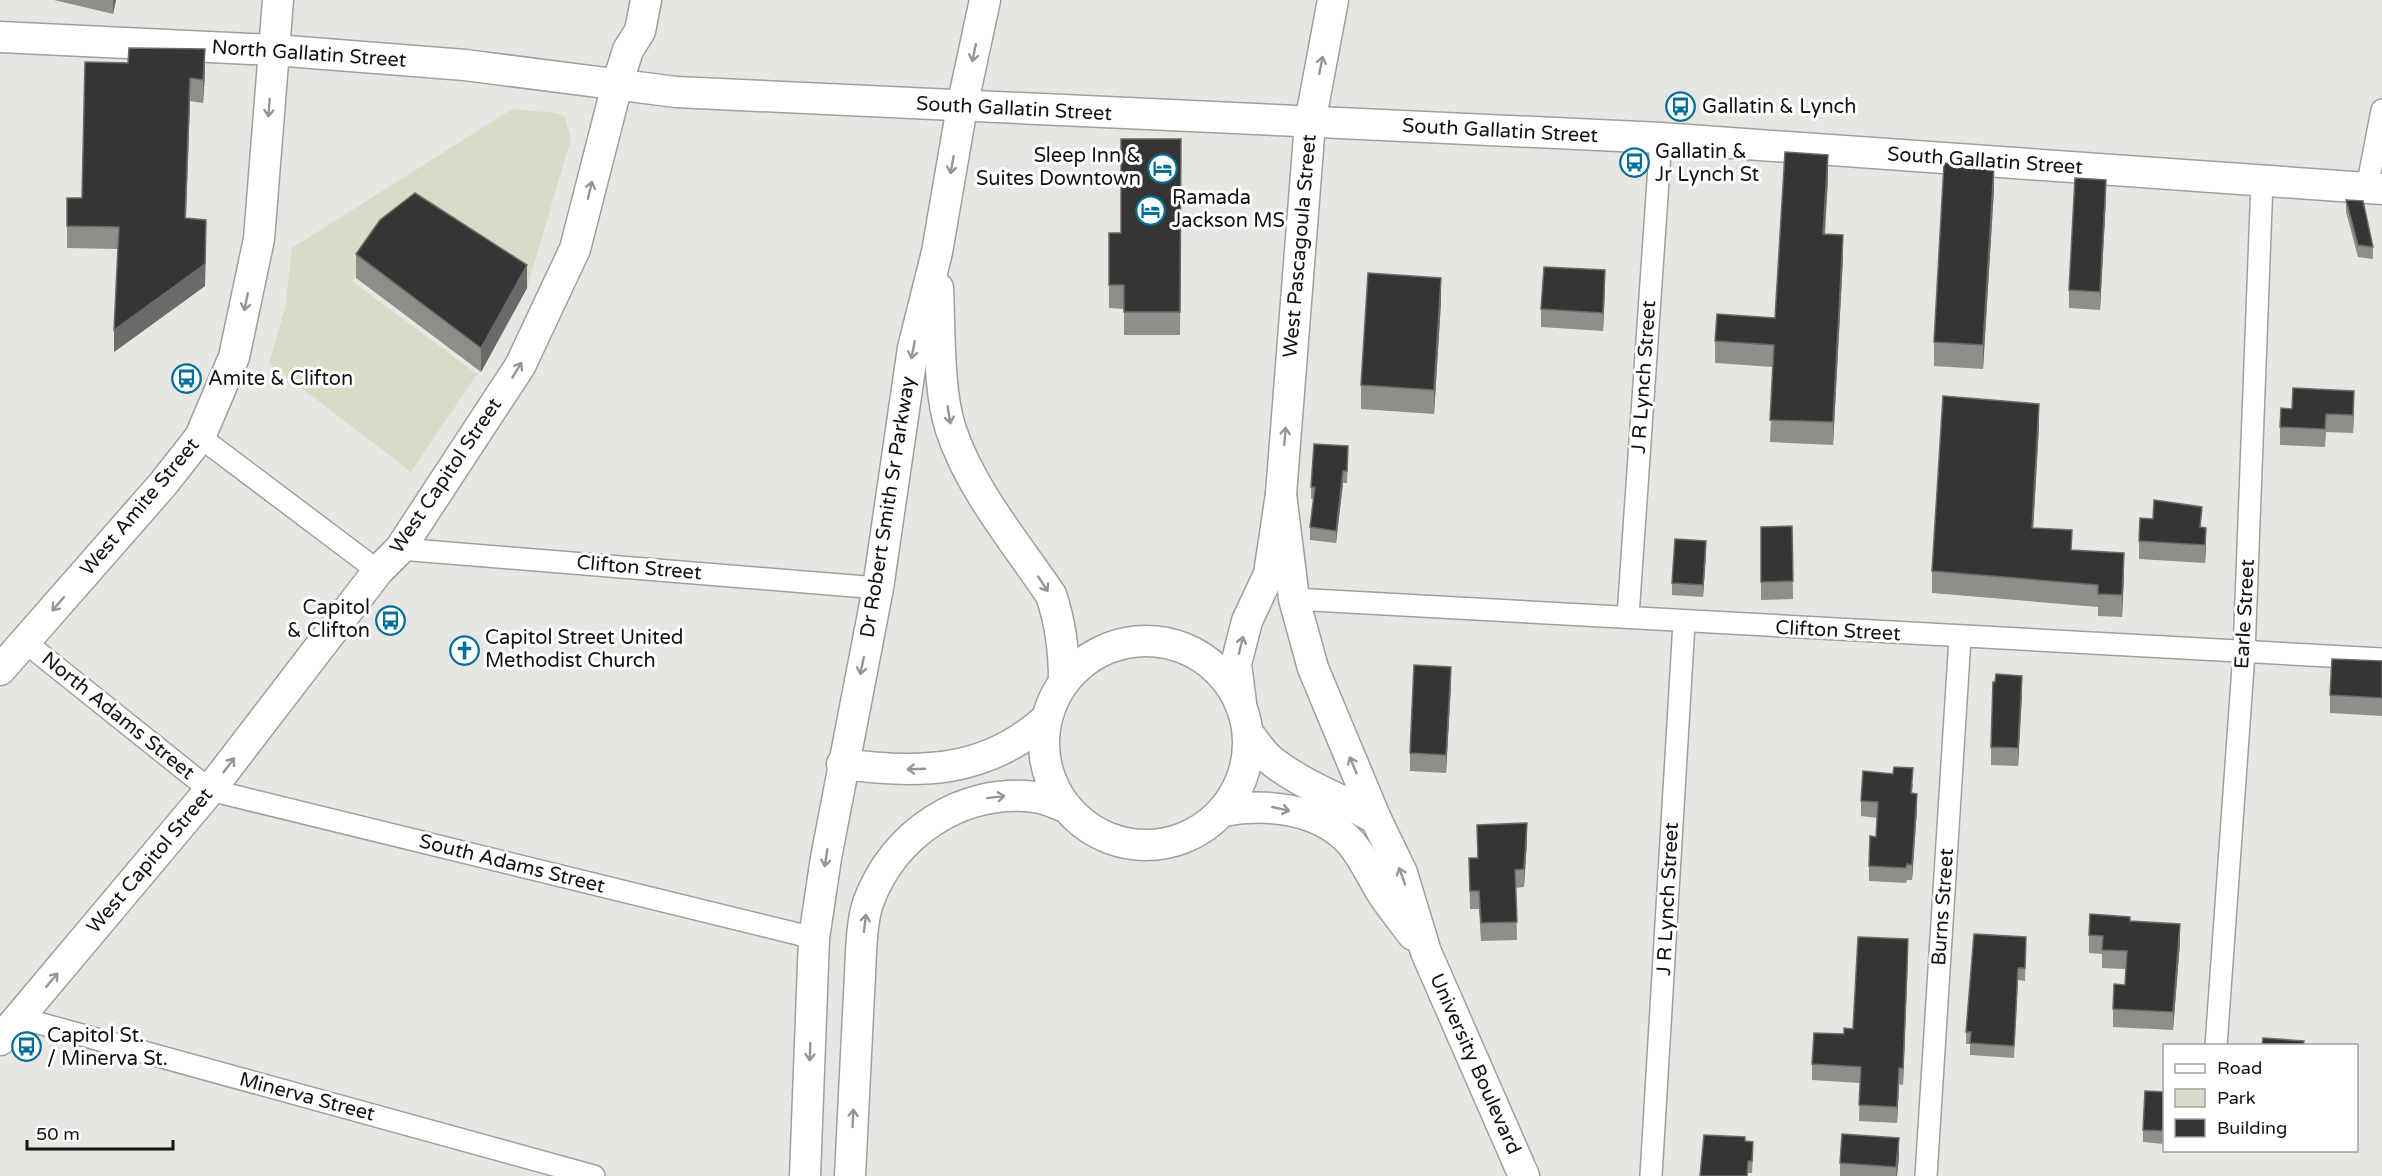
<svg xmlns="http://www.w3.org/2000/svg" width="2382" height="1176" font-family="'Varela Round',sans-serif">
  <rect width="100%" height="100%" fill="#e8e6e3"/>
  <path fill="#d7dcc6" d="M512,109L556,113L565,117L571,139L527,288L415,217L380,244L352,281L477,374L411,472L269,363L285,308L292,248Z"/>
  <g fill="none" stroke-linecap="round" stroke-linejoin="round">
    <defs>
      <g id="street">
        <path d="M2367,188L2382,110"/>
        <path d="M200,437L378,571"/>
        <path d="M400,549L878,588"/>
        <path d="M1294,599L2382,659"/>
        <path d="M1628,616L1661,138"/>
        <path d="M25,642L210,790L814,938"/>
        <path d="M20,1018L594,1176"/>
        <path d="M2216,1046L2244,653L2262,181"/>
        <path d="M1651,1176L1684,623"/>
        <path d="M1926,1176L1960,638"/>
      </g>
      <g id="secondary">
        <path d="M0,37L274,50L465,65L676,92L1661,138L2382,189"/>
        <path d="M938,288C940,330 938,391 951,430C971,490 1016,543 1051,595C1061,624 1064,650 1064,680"/>
        <path d="M1281,494L1294,599L1313,668L1376,819L1402,873L1426,952L1524,1176"/>
        <circle cx="1146" cy="743" r="102"/>
        <path d="M0,670L163,484L200,437L234,357L259,239L278,0"/>
        <path d="M1241,703L1236,664L1247,621L1269,574L1281,494L1310,123L1333,0"/>
        <path d="M1249,734C1256,744 1264,755 1273,762C1304,786 1342,799 1376,819"/>
        <path d="M842,764C918,774 986,774 1046,719"/>
        <path d="M1223,811C1266,803 1320,808 1351,843C1363,857 1371,875 1380,890C1390,906 1402,920 1413,935"/>
        <path d="M0,1040L210,790L378,571L400,549L520,366L575,249L617,85L628,50L640,31L646,0"/>
        <path d="M805,1176L814,938L826,858L878,588L913,348L937,252L962,107L985,0"/>
        <path d="M850,1176C853,1115 856,1054 859,994C861,967 860,927 868,903C893,834 961,788 1035,797C1045,798 1056,803 1065,807"/>
      </g>
    </defs>
    <use href="#street" stroke="#a09f9c" stroke-width="24"/>
    <use href="#secondary" stroke="#a09f9c" stroke-width="33"/>
    <use href="#street" stroke="#fff" stroke-width="21"/>
    <use href="#secondary" stroke="#fff" stroke-width="30"/>
  </g>
  <g fill="#8f8e8b">
    <path d="M54,0H116L113,14Z"/>
    <path d="M128,63L205,72L203,103L190,101L186,218L206,243L205,286L114,352L118,249L67,248V226L82,198Z"/>
    <path d="M1181,139L1180,335H1124V309L1109,308V233H1121Z"/>
    <path d="M1828,178L1825,234L1843,258L1833,445L1770,442L1773,367L1715,363V341L1775,318Z"/>
    <path d="M1994,189L1983,369L1934,366V342Z"/>
    <path d="M2106,198L2100,310L2069,308V290Z"/>
    <path d="M2346,200L2373,247V259L2358,257L2346,212Z"/>
    <path d="M356,254L527,288L481,372L356,278Z"/>
    <path d="M1605,288L1603,331L1541,327V309Z"/>
    <path d="M1441,302L1434,414L1361,409V385Z"/>
    <path d="M2292,409H2354L2353,433L2326,432L2325,447L2280,445V427Z"/>
    <path d="M2039,426L2033,528L2072,550L2124,575L2122,617L2098,616V607L1932,593V571Z"/>
    <path d="M1348,458L1347,483H1343L1336,543L1310,540V527L1314,499H1311V487Z"/>
    <path d="M1792,526L1793,599L1761,600V527Z"/>
    <path d="M2202,527L2206,546L2205,563L2139,559V541Z"/>
    <path d="M1706,553L1703,597L1672,595V583Z"/>
    <path d="M2382,661V716L2330,713V695Z"/>
    <path d="M1451,685L1446,773L1410,771V753Z"/>
    <path d="M2022,694L2018,766L1991,765V747Z"/>
    <path d="M1913,784L1912,793L1917,809L1912,880H1907L1906,883L1869,881V866L1876,837L1877,818L1861,816V801Z"/>
    <path d="M1477,825L1527,841L1524,887L1516,888L1517,940L1481,941L1479,909H1470L1469,858H1477Z"/>
    <path d="M2130,921L2180,942L2173,1030L2113,1027V1009L2125,985L2126,969L2102,968V954L2089,953V935Z"/>
    <path d="M2026,949L2025,981L2018,980L2014,1058L1970,1055V1044H1966V1032Z"/>
    <path d="M1908,955L1903,1085L1899,1084L1897,1123L1859,1121L1860,1083L1812,1080V1064L1844,1034L1853,1029Z"/>
    <path d="M2164,1092V1144L2143,1142V1130Z"/>
    <path d="M1745,1141L1753,1154L1752,1173H1748Z"/>
    <path d="M1899,1156L1897,1176H1840V1163Z"/>
  </g>
  <g fill="#6b6a68">
    <path d="M113,0H116L113,14Z"/>
    <path d="M205,49V72L203,103V80Z"/>
    <path d="M190,78V101L185,240V218Z"/>
    <path d="M1828,155V178L1823,257V234Z"/>
    <path d="M1994,166V189L1983,369V345Z"/>
    <path d="M2106,180V198L2100,310V292Z"/>
    <path d="M206,220L205,286L114,352V330Z"/>
    <path d="M1843,235V258L1833,445V422Z"/>
    <path d="M527,265V288L481,372V348Z"/>
    <path d="M1605,270V288L1603,331V313Z"/>
    <path d="M1441,278V302L1434,414V390Z"/>
    <path d="M2354,391V409L2353,433V415Z"/>
    <path d="M2039,404V426L2032,550V528Z"/>
    <path d="M1343,471V483L1336,543V531Z"/>
    <path d="M2206,528V546L2205,563V545Z"/>
    <path d="M1706,541V553L1703,597V585Z"/>
    <path d="M2124,553V575L2122,617V595Z"/>
    <path d="M1451,667V685L1446,773V755Z"/>
    <path d="M2022,676V694L2018,766V748Z"/>
    <path d="M1917,794V809L1912,880V865Z"/>
    <path d="M1527,823V841L1524,887V869Z"/>
    <path d="M2180,924V942L2173,1030V1012Z"/>
    <path d="M1908,939V955L1903,1085V1068Z"/>
    <path d="M1899,1068V1084L1897,1123V1107Z"/>
    <path d="M1899,1138V1156L1897,1176H1896Z"/>
  </g>
  <g fill="#363533" stroke="#6b6a68" stroke-width="1.5">
    <path d="M129,48L205,49L203,80L190,78L185,218L206,220L205,264L114,330L119,227L67,226V198H82L85,62L128,63Z"/>
    <path d="M1121,139H1181L1180,312H1124V285H1109V233H1121Z"/>
    <path d="M1785,152L1828,155L1823,234L1843,235L1833,422L1770,420L1774,345L1715,341L1717,314L1775,318Z"/>
    <path d="M1944,163L1994,166L1983,345L1934,342Z"/>
    <path d="M2075,178L2106,180L2100,292L2069,290Z"/>
    <path d="M415,193L527,265L481,348L356,254L380,220Z"/>
    <path d="M2346,200L2363,201L2373,247L2358,245Z"/>
    <path d="M1544,267L1605,270L1603,313L1541,309Z"/>
    <path d="M1368,273L1441,278L1434,390L1361,385Z"/>
    <path d="M2293,388L2354,391L2353,415L2326,414L2325,429L2280,427L2281,408L2292,409Z"/>
    <path d="M1943,396L2039,404L2032,528L2072,530L2071,550L2124,553L2122,595L2098,594V585L1932,571Z"/>
    <path d="M1314,444L1348,446L1347,471H1343L1336,531L1310,527L1315,487H1311Z"/>
    <path d="M2154,500L2202,507L2200,527L2206,528L2205,545L2139,541L2140,518L2153,519Z"/>
    <path d="M1792,526L1793,581L1761,582V527Z"/>
    <path d="M1675,539L1706,541L1703,585L1672,583Z"/>
    <path d="M2332,659L2382,661V698L2330,695Z"/>
    <path d="M1414,665L1451,667L1446,755L1410,753Z"/>
    <path d="M1996,674L2022,676L2018,748L1991,747L1993,682H1995Z"/>
    <path d="M1894,767L1913,768L1911,793L1917,794L1912,865L1907,864L1906,868L1869,866L1870,836L1876,837L1878,802L1861,801L1863,771L1893,774Z"/>
    <path d="M1527,823L1524,869L1515,870L1517,922L1481,923L1479,891H1470L1469,858H1478L1477,825Z"/>
    <path d="M2090,914L2130,917V921L2180,924L2173,1012L2113,1009L2114,984L2125,985L2127,951L2102,950L2103,936L2089,935Z"/>
    <path d="M1974,934L2026,937L2025,968H2018L2014,1046L1970,1043L1971,1032H1966Z"/>
    <path d="M1858,937L1908,939L1903,1068H1899L1897,1107L1859,1105L1861,1067L1812,1064L1814,1033L1844,1034V1028L1853,1029Z"/>
    <path d="M2263,1038L2304,1041L2303,1046H2262Z"/>
    <path d="M2145,1091L2164,1092V1131L2143,1130Z"/>
    <path d="M1842,1134L1899,1138L1896,1167L1840,1163Z"/>
    <path d="M1704,1135L1745,1137V1141L1753,1142L1752,1161H1748L1747,1176H1700Z"/>
  </g>
  <defs><path id="oneway-shaft" d="M-6 0H5M1.5-3L5.5 0L1.5 3" fill="none" stroke-width="1.6" stroke-linecap="round" stroke-linejoin="round" transform="scale(1.5)"/></defs>
  <g stroke="#959594">
    <use href="#oneway-shaft" transform="translate(974 53) rotate(102)"/>
    <use href="#oneway-shaft" transform="translate(1321 65) rotate(-79)"/>
    <use href="#oneway-shaft" transform="translate(269 108) rotate(94)"/>
    <use href="#oneway-shaft" transform="translate(952 165) rotate(100)"/>
    <use href="#oneway-shaft" transform="translate(590 190) rotate(-76)"/>
    <use href="#oneway-shaft" transform="translate(246 302) rotate(102)"/>
    <use href="#oneway-shaft" transform="translate(913 350) rotate(101)"/>
    <use href="#oneway-shaft" transform="translate(517 370) rotate(-59)"/>
    <use href="#oneway-shaft" transform="translate(949 415) rotate(81)"/>
    <use href="#oneway-shaft" transform="translate(1285 436) rotate(-85)"/>
    <use href="#oneway-shaft" transform="translate(1043 584) rotate(57)"/>
    <use href="#oneway-shaft" transform="translate(58 604) rotate(131)"/>
    <use href="#oneway-shaft" transform="translate(1241 645) rotate(-76)"/>
    <use href="#oneway-shaft" transform="translate(862 666) rotate(102)"/>
    <use href="#oneway-shaft" transform="translate(229 765) rotate(-53)"/>
    <use href="#oneway-shaft" transform="translate(1353 765) rotate(-113)"/>
    <use href="#oneway-shaft" transform="translate(916 769) rotate(178)"/>
    <use href="#oneway-shaft" transform="translate(996 797) rotate(-7)"/>
    <use href="#oneway-shaft" transform="translate(1281 809) rotate(13)"/>
    <use href="#oneway-shaft" transform="translate(826 858) rotate(99)"/>
    <use href="#oneway-shaft" transform="translate(1402 876) rotate(-110)"/>
    <use href="#oneway-shaft" transform="translate(865 923) rotate(-83)"/>
    <use href="#oneway-shaft" transform="translate(52 980) rotate(-50)"/>
    <use href="#oneway-shaft" transform="translate(810 1052) rotate(92)"/>
    <use href="#oneway-shaft" transform="translate(853 1118) rotate(-87)"/>
  </g>
  <defs>
    <symbol id="bus-ring" viewBox="-11 -11 22 22"><circle r="9.5" fill="#fff" stroke="#006f9a" stroke-width="1.5"/><path d="M-5-6H5V4H4V6H2V4H-2V6H-4V4H-5ZM-3.5-4V0h7V-4ZM-3.5 1.2v1.5H-2V1.2ZM2 1.2v1.5H3.5V1.2Z" fill="#006f9a"/></symbol>
    <symbol id="hotel-ring" viewBox="-11 -11 22 22"><circle r="9.5" fill="#fff" stroke="#006f9a" stroke-width="1.5"/><path d="M-6-4.5h1.5V1H6V5H4.5V3h-9V5H-6ZM-4 0a1.8 1.8 0 1 1 3.6 0ZM.5 0V-2.5h3Q6-2.5 6 0Z" fill="#006f9a"/></symbol>
    <symbol id="church-ring" viewBox="-11 -11 22 22"><circle r="9.5" fill="#fff" stroke="#006f9a" stroke-width="1.5"/><path d="M-1.2-6h2.4v3.5h3.3v2.4h-3.3V6h-2.4V-.1h-3.3v-2.4h3.3Z" fill="#006f9a"/></symbol>
  </defs>
  <g fill-rule="evenodd">
    <use href="#bus-ring" x="1664" y="90" width="33" height="33"/>
    <use href="#bus-ring" x="1618" y="146" width="33" height="33"/>
    <use href="#hotel-ring" x="1146" y="152" width="33" height="33"/>
    <use href="#hotel-ring" x="1134" y="194" width="33" height="33"/>
    <use href="#bus-ring" x="170" y="362" width="33" height="33"/>
    <use href="#bus-ring" x="374" y="604" width="33" height="33"/>
    <use href="#church-ring" x="448" y="634" width="33" height="33"/>
    <use href="#bus-ring" x="10" y="1030" width="33" height="33"/>
  </g>
  <g text-anchor="middle" dominant-baseline="central" stroke-width="6" stroke-linejoin="round" paint-order="stroke">
    <g font-size="20" fill="#131312" stroke="#fff">
      <text transform="translate(309 54) rotate(4)">North Gallatin Street</text>
      <text transform="translate(1014 109) rotate(3)">South Gallatin Street</text>
      <text transform="translate(1500 131) rotate(3)">South Gallatin Street</text>
      <text transform="translate(1985 161) rotate(4)">South Gallatin Street</text>
      <text transform="translate(1300 246) rotate(-85)">West Pascagoula Street</text>
      <text transform="translate(1644 377) rotate(-86)">J R Lynch Street</text>
      <text transform="translate(446 476) rotate(-56)">West Capitol Street</text>
      <text transform="translate(140 507) rotate(-50)">West Amite Street</text>
      <text transform="translate(888 507) rotate(-81)">Dr Robert Smith Sr Parkway</text>
      <text transform="translate(639 568) rotate(5)">Clifton Street</text>
      <text transform="translate(2245 614) rotate(-87)">Earle Street</text>
      <text transform="translate(1838 631) rotate(3)">Clifton Street</text>
      <text transform="translate(118 716) rotate(39)">North Adams Street</text>
      <text transform="translate(150 861) rotate(-50)">West Capitol Street</text>
      <text transform="translate(512 864) rotate(14)">South Adams Street</text>
      <text transform="translate(1668 899) rotate(-87)">J R Lynch Street</text>
      <text transform="translate(1943 907) rotate(-86)">Burns Street</text>
      <text transform="translate(1475 1064) rotate(66)">University Boulevard</text>
      <text transform="translate(307 1097) rotate(15)">Minerva Street</text>
    </g>
    <g font-size="20" fill="#131312" stroke="#fff" text-anchor="start">
      <text x="1702" y="107">Gallatin &amp; Lynch</text>
      <text x="1655" y="152">Gallatin &amp;<tspan x="1655" dy="23">Jr Lynch St</tspan></text>
      <text x="1141" y="156" text-anchor="end">Sleep Inn &amp;<tspan x="1141" dy="23">Suites Downtown</tspan></text>
      <text x="1172" y="198">Ramada<tspan x="1172" dy="23">Jackson MS</tspan></text>
      <text x="208" y="379">Amite &amp; Clifton</text>
      <text x="370" y="608" text-anchor="end">Capitol<tspan x="370" dy="23">&amp; Clifton</tspan></text>
      <text x="485" y="638">Capitol Street United<tspan x="485" dy="23">Methodist Church</tspan></text>
      <text x="47" y="1036">Capitol St.<tspan x="47" dy="23">/ Minerva St.</tspan></text>
    </g>
  </g>
  <rect x="2163" y="1044" width="195" height="108" fill="#ffffff" stroke="#a1a1a0" stroke-width="1.5"/>
  <rect x="2175" y="1064" width="30" height="9" fill="#ffffff" stroke="#a1a1a0" stroke-width="1.5"/>
  <text x="2217" y="1074" font-size="18" fill="#131312">Road</text>
  <rect x="2175" y="1089" width="30" height="18" fill="#d7dcc6" stroke="#a1a1a0" stroke-width="1.5"/>
  <text x="2217" y="1104" font-size="18" fill="#131312">Park</text>
  <rect x="2175" y="1119" width="30" height="18" fill="#363533" stroke="#a1a1a0" stroke-width="1.5"/>
  <text x="2217" y="1134" font-size="18" fill="#131312">Building</text>
  <path d="M27 1140v9h146v-9" fill="none" stroke="#131312" stroke-width="3"/>
  <text x="36" y="1140" font-size="18" fill="#131312" stroke="#ffffff" stroke-width="4.5" paint-order="stroke">50 m</text>
</svg>
